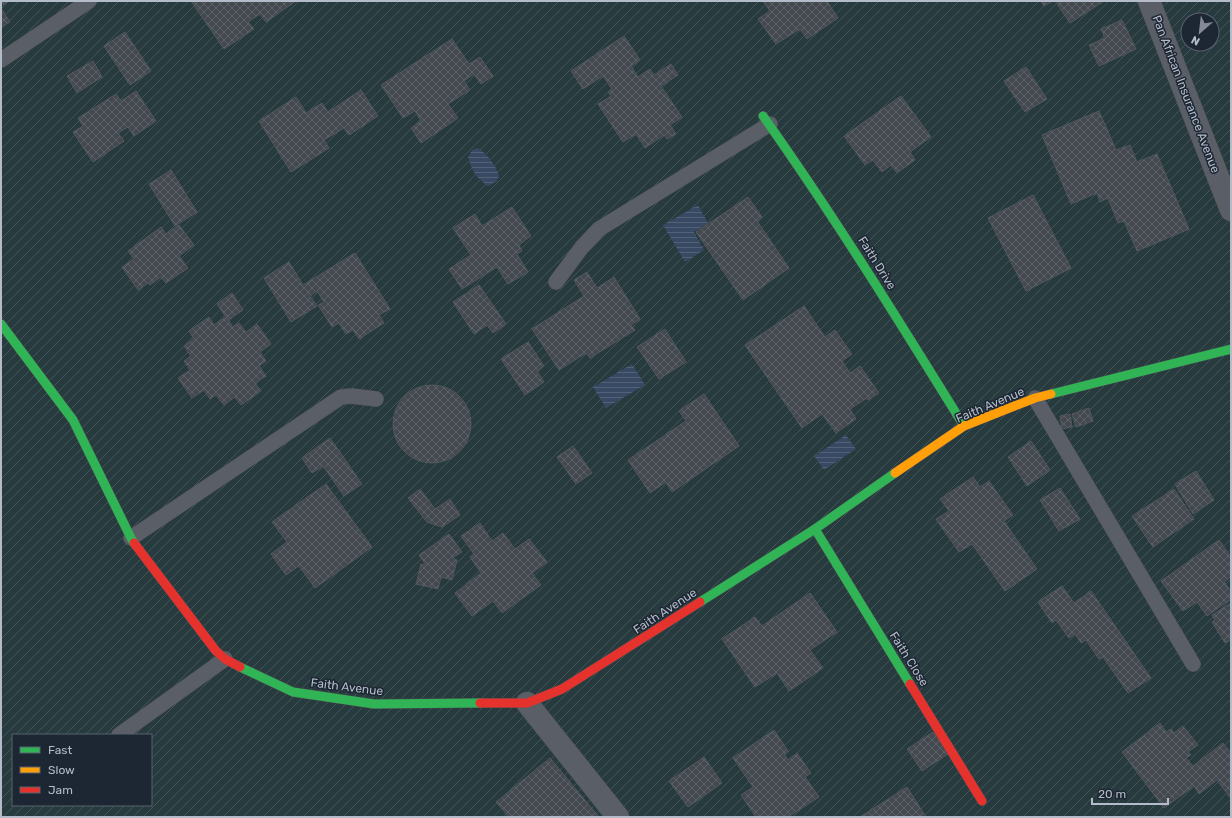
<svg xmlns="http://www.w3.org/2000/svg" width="1232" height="818" font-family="Rubik,sans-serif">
  <defs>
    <pattern id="garden-furrows" width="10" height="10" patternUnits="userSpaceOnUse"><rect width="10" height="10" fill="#273a3e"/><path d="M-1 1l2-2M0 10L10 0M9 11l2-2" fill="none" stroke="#445559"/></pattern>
    <pattern id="water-rules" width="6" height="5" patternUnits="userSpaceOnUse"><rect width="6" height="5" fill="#384963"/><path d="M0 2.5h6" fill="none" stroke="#526178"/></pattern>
    <pattern id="building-cross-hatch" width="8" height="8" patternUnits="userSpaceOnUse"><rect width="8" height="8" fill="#444950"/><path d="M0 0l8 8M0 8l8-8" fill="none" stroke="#5d6168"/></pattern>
  </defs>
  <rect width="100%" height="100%" fill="#2a3038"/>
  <path fill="url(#garden-furrows)" fill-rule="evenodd" d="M1,1H1231V817H1ZM1188,20H1212V44H1188ZM13,735H151V805H13Z"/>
  <g fill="url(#water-rules)">
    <path d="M478,148C487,154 496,165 499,176L497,181L488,186C476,178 472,171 468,157L472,150Z"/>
    <path d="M698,205L708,223L694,232L704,250L685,262L663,225Z"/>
    <path d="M632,364L645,385L606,408L593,387Z"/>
    <path d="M846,435L856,449L824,470L814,456Z"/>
  </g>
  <g fill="url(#building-cross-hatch)" stroke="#52575f">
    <path d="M1,1H9L1,6Z"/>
    <path d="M191,1H296L266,22L260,14L248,22L254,29L224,49Z"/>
    <path d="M763,1H827L838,18L807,39L800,29L776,44L758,19L770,11Z"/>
    <path d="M1041,1H1053L1044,6Z"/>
    <path d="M1055,1H1104L1070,23Z"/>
    <path d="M1,8L10,22L1,27Z"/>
    <path d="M1122,20L1136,49L1099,66L1089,45L1105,38L1101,29Z"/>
    <path d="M125,32L151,71L130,85L104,46Z"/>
    <path d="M624,36L640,60L631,66L638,77L650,69L654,75L671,64L678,75L661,86L682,117L670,125L676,134L667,139L664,135L645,148L636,134L623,142L598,104L611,96L608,92L612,89L603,76L583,89L571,71Z"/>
    <path d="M452,39L469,64L480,57L493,76L481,84L474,74L464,81L470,90L448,104L458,118L421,143L411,128L421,121L415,111L403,118L381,85Z"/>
    <path d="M93,61L102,77L77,93L67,76Z"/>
    <path d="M1026,67L1047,99L1025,112L1004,81Z"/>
    <path d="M361,90L378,116L349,135L344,128L324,140L329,148L291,172L259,121L296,97L306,113L322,103L328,112Z"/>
    <path d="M136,91L156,121L134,136L128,127L118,133L124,141L93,162L73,132L83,126L78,118L116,94L121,101Z"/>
    <path d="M901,96L931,137L910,152L915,160L897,173L891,165L882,172L873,160L865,165L844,136Z"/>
    <path d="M1099,111L1116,150L1130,145L1137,162L1157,154L1189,229L1137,251L1124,221L1118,223L1108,198L1100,202L1097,193L1071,204L1042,135Z"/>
    <path d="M171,170L197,212L175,226L149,184Z"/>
    <path d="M1033,195L1071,268L1026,291L988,218Z"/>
    <path d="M748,197L762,217L757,221L789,268L743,300L696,232Z"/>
    <path d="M512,207L531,236L519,245L522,251L517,254L528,272L508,284L497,267L462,289L449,269L471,255L453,228L475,214L482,226Z"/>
    <path d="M179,225L194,245L179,256L188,268L166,283L161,277L150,285L148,283L138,290L122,267L134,259L128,251L161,227L166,234Z"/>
    <path d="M355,253L390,309L379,315L384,323L359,339L353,330L346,334L339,323L332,327L318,305L324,302L317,291L310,296L317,306L291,322L264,278L289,262L303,285Z"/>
    <path d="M587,272L597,288L614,277L640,319L631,325L635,330L590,358L586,353L559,370L532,329L584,296L574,280Z"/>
    <path d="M479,285L506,324L493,333L487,325L474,334L453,302Z"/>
    <path d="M232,293L243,310L228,320L217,304Z"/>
    <path d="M804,306L825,337L835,330L852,354L842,361L850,373L860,366L879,393L868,400L867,398L850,409L856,419L836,433L822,414L802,428L745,345Z"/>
    <path d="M209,317L214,325L226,317L233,327L239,323L246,332L257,324L271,344L260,352L266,361L259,366L266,376L255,383L261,391L241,405L235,397L224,405L216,395L210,399L204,390L192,398L178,378L190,370L184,361L191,356L184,346L194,339L189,331Z"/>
    <path d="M665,329L686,362L659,379L637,347Z"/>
    <path d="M528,342L544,366L537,371L544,382L525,395L501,359Z"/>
    <circle cx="432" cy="424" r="39"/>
    <path d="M704,394L739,446L672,492L666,482L650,493L628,460L686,421L679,411Z"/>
    <path d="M1089,408L1093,421L1076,427L1072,414Z"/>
    <path d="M1070,414L1072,427L1062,429L1060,416Z"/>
    <path d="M330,438L362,484L344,496L323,466L312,473L302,458Z"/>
    <path d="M1031,441L1050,470L1027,486L1008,457Z"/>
    <path d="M573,446L592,473L576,484L557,457Z"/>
    <path d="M1196,471L1214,500L1193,514L1175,484Z"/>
    <path d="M973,477L980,487L989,481L1013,515L1004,521L1037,569L1005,591L972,544L959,552L936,519L949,511L940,499Z"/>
    <path d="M326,484L372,547L315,588L299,566L286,575L271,554L287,542L272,522Z"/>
    <path d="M1060,488L1080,519L1059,531L1040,500Z"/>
    <path d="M420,489L435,509L450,499L460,515L442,527L427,522L408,498Z"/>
    <path d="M1174,489L1194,519L1153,547L1132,516Z"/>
    <path d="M480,523L492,541L503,533L515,549L529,539L547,562L532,573L541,585L502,613L493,601L472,616L455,593L481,573L470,557L474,554L461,536Z"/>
    <path d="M449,534L462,552L452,558L457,560L452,580L441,577L438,589L416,584L421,564L426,565L419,555Z"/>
    <path d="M1219,540L1231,557V577L1224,582L1231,591V599L1207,616L1197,602L1183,611L1161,581Z"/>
    <path d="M1062,586L1074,603L1091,591L1151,678L1128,693L1103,657L1099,659L1086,640L1081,643L1075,634L1069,638L1056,620L1052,623L1038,602Z"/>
    <path d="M810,593L837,632L810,650L823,668L789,691L777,673L755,687L722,639L755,617L762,626Z"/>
    <path d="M1231,603V639L1225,643L1212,622L1215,620L1212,615Z"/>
    <path d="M1160,723L1166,732L1171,729L1174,733L1183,726L1198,745L1188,752L1191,755L1186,758L1193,766L1223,743L1231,753V799L1217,780L1199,794L1194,786L1164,808L1122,752Z"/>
    <path d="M774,730L788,751L784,754L788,760L797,753L811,773L805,777L819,797L788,817H756L741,795L753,787L733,758Z"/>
    <path d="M933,732L948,754L922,771L907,749Z"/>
    <path d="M704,757L722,783L688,807L669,781Z"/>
    <path d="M550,758L599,817H559L557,815L555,817H509L496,802Z"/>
    <path d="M907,787L926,817H860Z"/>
  </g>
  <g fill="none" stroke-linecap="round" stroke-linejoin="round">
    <defs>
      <g id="lane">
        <path d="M1,60L89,1"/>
        <path d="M556,282L582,247L599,229L770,124"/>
        <path d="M1035,398L1193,664"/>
        <path d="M131,538L341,397L352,396L376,399"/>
        <path d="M119,735L225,659"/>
      </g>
      <g id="street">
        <path d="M1149,1L1231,210"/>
        <path d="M527,703L618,817"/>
      </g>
      <g id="fast">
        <path d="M763,116C834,216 899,321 964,426"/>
        <path d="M1,324L73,420L131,538L134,543"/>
        <path d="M1051,394L1231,349"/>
        <path d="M815,529L910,684"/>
        <path d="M700,602L815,529L895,473"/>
        <path d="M240,667L293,692L374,704L480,703"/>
      </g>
      <path id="slow" d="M895,473L964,426L1035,398L1051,394"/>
      <g id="jam">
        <path d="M134,543L216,651L225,659L240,667"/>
        <path d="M910,684L982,801"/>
        <path d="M480,703H527L562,689L700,602"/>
      </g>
    </defs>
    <use href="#lane" stroke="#484c53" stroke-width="16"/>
    <use href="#street" stroke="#484c53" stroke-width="23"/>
    <use href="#fast" stroke="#484c53" stroke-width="10"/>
    <use href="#slow" stroke="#484c53" stroke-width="10"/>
    <use href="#jam" stroke="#484c53" stroke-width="10"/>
    <use href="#lane" stroke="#5a5e66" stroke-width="15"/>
    <use href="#street" stroke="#5a5e66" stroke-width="22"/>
    <use href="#fast" stroke="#30b455" stroke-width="9"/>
    <use href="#slow" stroke="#ff9f0a" stroke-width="9"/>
    <use href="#jam" stroke="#e5322d" stroke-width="9"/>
  </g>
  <g text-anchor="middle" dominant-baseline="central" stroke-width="3" stroke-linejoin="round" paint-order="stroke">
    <g font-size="12" fill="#b4bcc9" stroke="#1d2633">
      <text transform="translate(1186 94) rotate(69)">Pan African Insurance Avenue</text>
      <text transform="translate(877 263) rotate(58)">Faith Drive</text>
      <text transform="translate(990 405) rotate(-23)">Faith Avenue</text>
      <text transform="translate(665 611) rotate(-33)">Faith Avenue</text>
      <text transform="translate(909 659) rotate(58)">Faith Close</text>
      <text transform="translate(347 687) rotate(7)">Faith Avenue</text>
    </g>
  </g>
  <rect width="1232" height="818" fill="none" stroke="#b4bcc9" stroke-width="4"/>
  <rect x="12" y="734" width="140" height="72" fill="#1d2633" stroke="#59626f"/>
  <rect x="20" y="747" width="20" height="6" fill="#30b455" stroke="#59626f"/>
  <text x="48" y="754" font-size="12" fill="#b4bcc9">Fast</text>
  <rect x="20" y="767" width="20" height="6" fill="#ff9f0a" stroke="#59626f"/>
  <text x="48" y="774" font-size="12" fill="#b4bcc9">Slow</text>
  <rect x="20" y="787" width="20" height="6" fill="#e5322d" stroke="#59626f"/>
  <text x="48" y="794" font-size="12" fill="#b4bcc9">Jam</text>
  <g transform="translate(1200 32) rotate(208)"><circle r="19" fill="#1d2633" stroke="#59626f"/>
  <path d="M0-3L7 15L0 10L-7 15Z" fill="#848b96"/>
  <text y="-6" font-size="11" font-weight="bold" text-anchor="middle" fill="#b4bcc9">N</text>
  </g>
  <path d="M1092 798v6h76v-6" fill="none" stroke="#b4bcc9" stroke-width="2"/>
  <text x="1098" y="798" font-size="12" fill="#b4bcc9" stroke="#1d2633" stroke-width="3" paint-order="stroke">20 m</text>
</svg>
